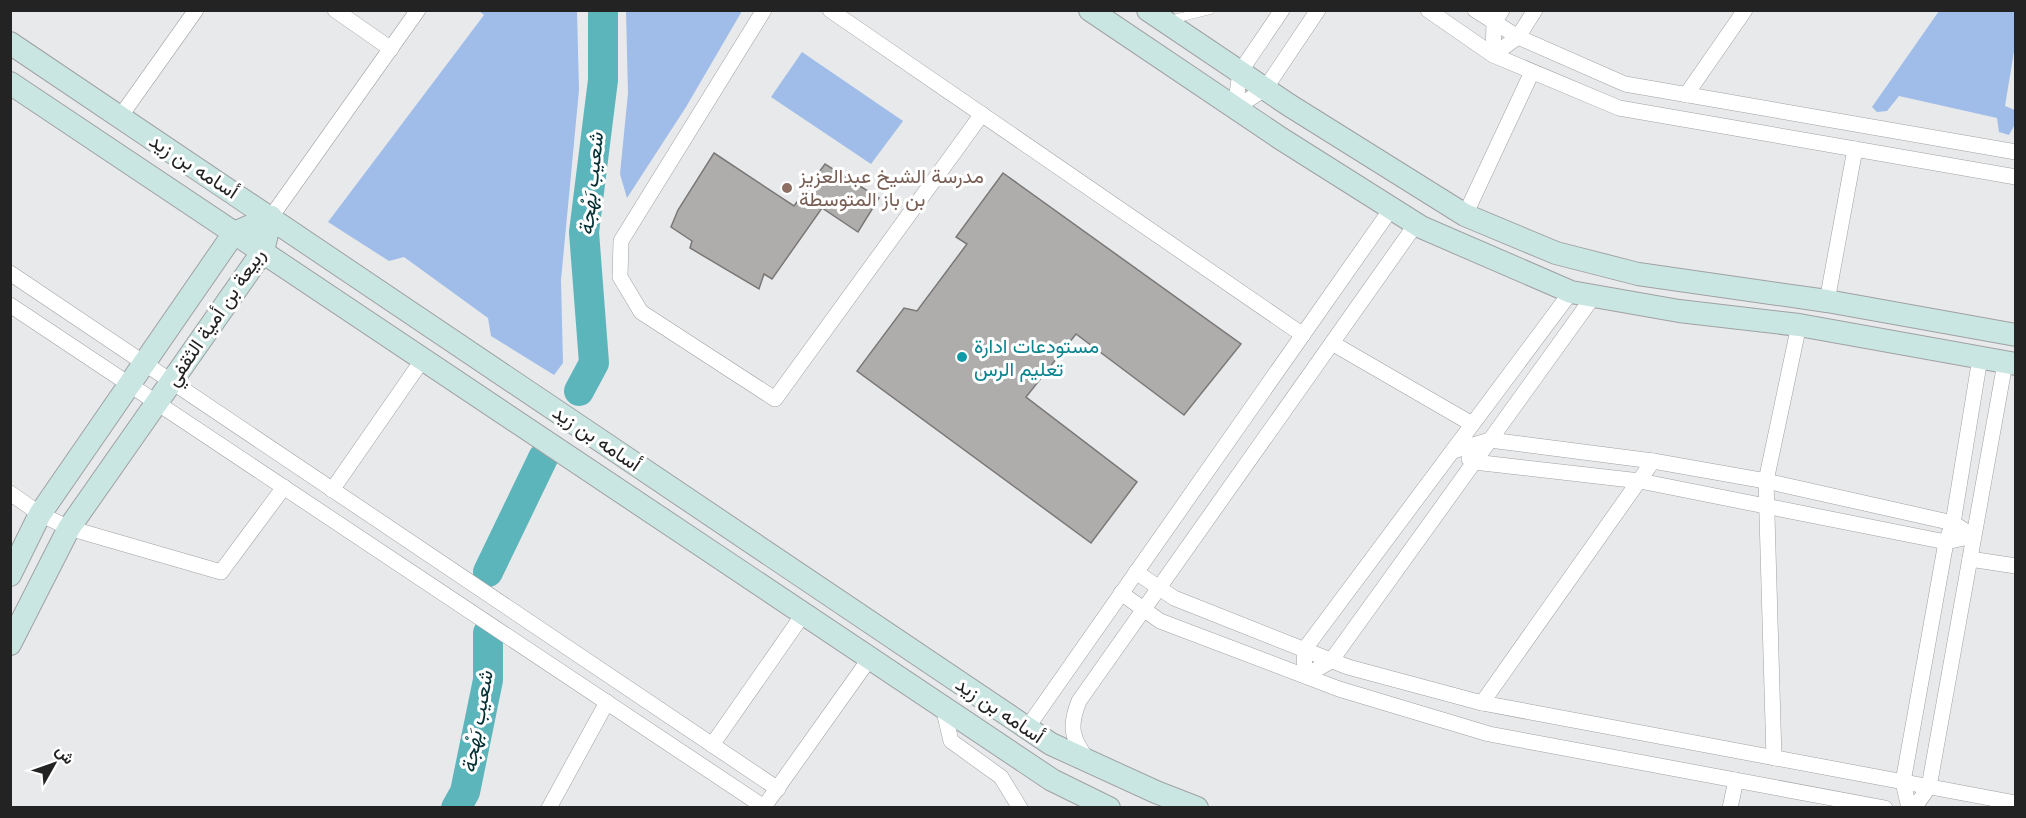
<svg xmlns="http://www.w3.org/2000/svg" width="2026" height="818" font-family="'Fira Sans',Vazirmatn,sans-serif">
  <rect width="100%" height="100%" fill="#e8e9eb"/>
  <g fill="#9fbde8">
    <path d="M479,11H577L579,90L561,280L563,363L554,375L491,336L488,318L404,257L389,261L328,222L484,15Z"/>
    <path d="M626,11H742L686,107L627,198L620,174L628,93Z"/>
    <path d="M1939,11H2015V45L2005,106L2015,110L2014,126L2009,135L1999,132L1997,118L1899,96L1887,111L1877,112L1872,107Z"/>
    <path d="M802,52L903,121L871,164L771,97Z"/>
  </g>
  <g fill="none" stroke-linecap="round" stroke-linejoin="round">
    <g stroke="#5db5bc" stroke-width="30">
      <path d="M579,391L594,363L584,232L603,80V10"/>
      <path d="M488,572L543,458"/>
      <path d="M456,808L465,792L488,680V633"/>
    </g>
  </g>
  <g fill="#afadac" stroke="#7a7877" stroke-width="1.5">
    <path d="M714,153L794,206L825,164L879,198L858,232L822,208L772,279L764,274L759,289L690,248L692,241L671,227L678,210Z"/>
    <path d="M1003,173L1241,344L1184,415L1076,334L1026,397L1137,482L1091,543L857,371L904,308L917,311L967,244L956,237Z"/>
  </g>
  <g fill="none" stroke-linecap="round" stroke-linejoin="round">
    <defs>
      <path id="lane" d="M1170,20L1210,10"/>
      <g id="street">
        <path d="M335,10L391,49"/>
        <path d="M764,10L621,241L620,277L641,312L775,399L982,114"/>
        <path d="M830,10L1303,335"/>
        <path d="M1282,10L1240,72L1235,108L1265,89L1318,10"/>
        <path d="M1428,10L1493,55L1619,108L2016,177"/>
        <path d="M1475,10L1518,37L1625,84L2016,152"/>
        <path d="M1502,10L1494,23L1493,55L1518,37L1535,10"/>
        <path d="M1686,95L1745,10"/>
        <path d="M120,117L196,10"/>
        <path d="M1465,215L1532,72"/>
        <path d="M271,217L418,10"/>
        <path d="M10,273L778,789"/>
        <path d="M1571,292L1304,650L1305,676L1331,661L1593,297"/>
        <path d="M1827,301L1855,149"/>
        <path d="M10,305L764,807L870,658"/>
        <path d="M1332,343L1472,424"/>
        <path d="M1453,451L1490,440L1653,461L1766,481L1953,523L1973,536"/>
        <path d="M1469,459L1474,462L1640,481L1946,542L1973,536"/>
        <path d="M332,490L423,359"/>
        <path d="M10,493L40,514L69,528L221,572L284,487"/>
        <path d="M1970,559L2016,566"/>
        <path d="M1136,572L1174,598L1348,667L1482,703L2016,803"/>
        <path d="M1121,593L1160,621L1339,689L1489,734L1885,808"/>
        <path d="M1482,703L1653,461"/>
        <path d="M943,707L951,741L1001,777L1020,808"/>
        <path d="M1027,728L1391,209"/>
        <path d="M712,745L804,613"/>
        <path d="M1774,758L1766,481L1799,325"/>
        <path d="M1088,760C1071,738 1069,726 1079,701L1416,224"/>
        <path d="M549,808L607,702"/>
        <path d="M1730,808L1736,780"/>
        <path d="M1909,808L1903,782L1946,542L1953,523L1980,358"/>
        <path d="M1914,808L1929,787L2005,363"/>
      </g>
      <g id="secondary">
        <path d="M1090,10L1280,138L1421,227L1571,292L1679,311L1799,325L2016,364"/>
        <path d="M1148,10L1289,105L1465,215L1556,253L1638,274L1827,301L2016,335"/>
        <path d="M10,43L1051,744L1156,792L1197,808"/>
        <path d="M10,83L1052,780L1109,808"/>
        <path d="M10,575L40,514L234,233L271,217"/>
        <path d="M10,644L69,528L263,251L271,217"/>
      </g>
    </defs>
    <use href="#lane" stroke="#a0a1a3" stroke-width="9"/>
    <use href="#street" stroke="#a0a1a3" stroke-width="16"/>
    <use href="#secondary" stroke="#a0a1a3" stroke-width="24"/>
    <use href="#lane" stroke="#fff" stroke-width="8"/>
    <use href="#street" stroke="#fff" stroke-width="15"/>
    <use href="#secondary" stroke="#c9e6e2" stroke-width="22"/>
  </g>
  <circle fill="#8d6e63" stroke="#fff" stroke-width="2" cx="787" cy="188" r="6"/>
  <circle fill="#0f9aa8" stroke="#fff" stroke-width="2" cx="962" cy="357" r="6"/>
  <g text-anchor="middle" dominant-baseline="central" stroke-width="6" stroke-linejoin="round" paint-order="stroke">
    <g font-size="20" fill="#232324" stroke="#fff">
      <text transform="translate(194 166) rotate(33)">أسامه بن زيد</text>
      <text transform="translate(215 317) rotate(-56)">ربيعة بن أمية الثقفي</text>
      <text transform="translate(597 438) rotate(34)">أسامه بن زيد</text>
      <text transform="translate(1000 710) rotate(34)">أسامه بن زيد</text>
    </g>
    <g font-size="20" fill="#785e54" stroke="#fff" text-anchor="start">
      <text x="799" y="176">مدرسة الشيخ عبدالعزيز<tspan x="799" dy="23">بن باز المتوسطة</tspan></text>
    </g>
    <g font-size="20" fill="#0d838f" stroke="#fff" text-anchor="start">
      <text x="974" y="346">مستودعات ادارة<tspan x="974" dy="23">تعليم الرس</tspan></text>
    </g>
    <g font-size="21" font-style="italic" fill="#043034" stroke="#fff">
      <text transform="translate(591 184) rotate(-84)">شعيب بَهْجة</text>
      <text transform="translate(477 722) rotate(-80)">شعيب بَهْجة</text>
    </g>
  </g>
  <rect width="2026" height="818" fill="none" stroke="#232324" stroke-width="24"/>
  <g transform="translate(54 764) rotate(50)" stroke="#ffffff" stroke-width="4.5" paint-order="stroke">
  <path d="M0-4.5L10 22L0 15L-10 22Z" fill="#232324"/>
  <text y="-9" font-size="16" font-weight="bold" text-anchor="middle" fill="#232324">ش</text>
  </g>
</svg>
